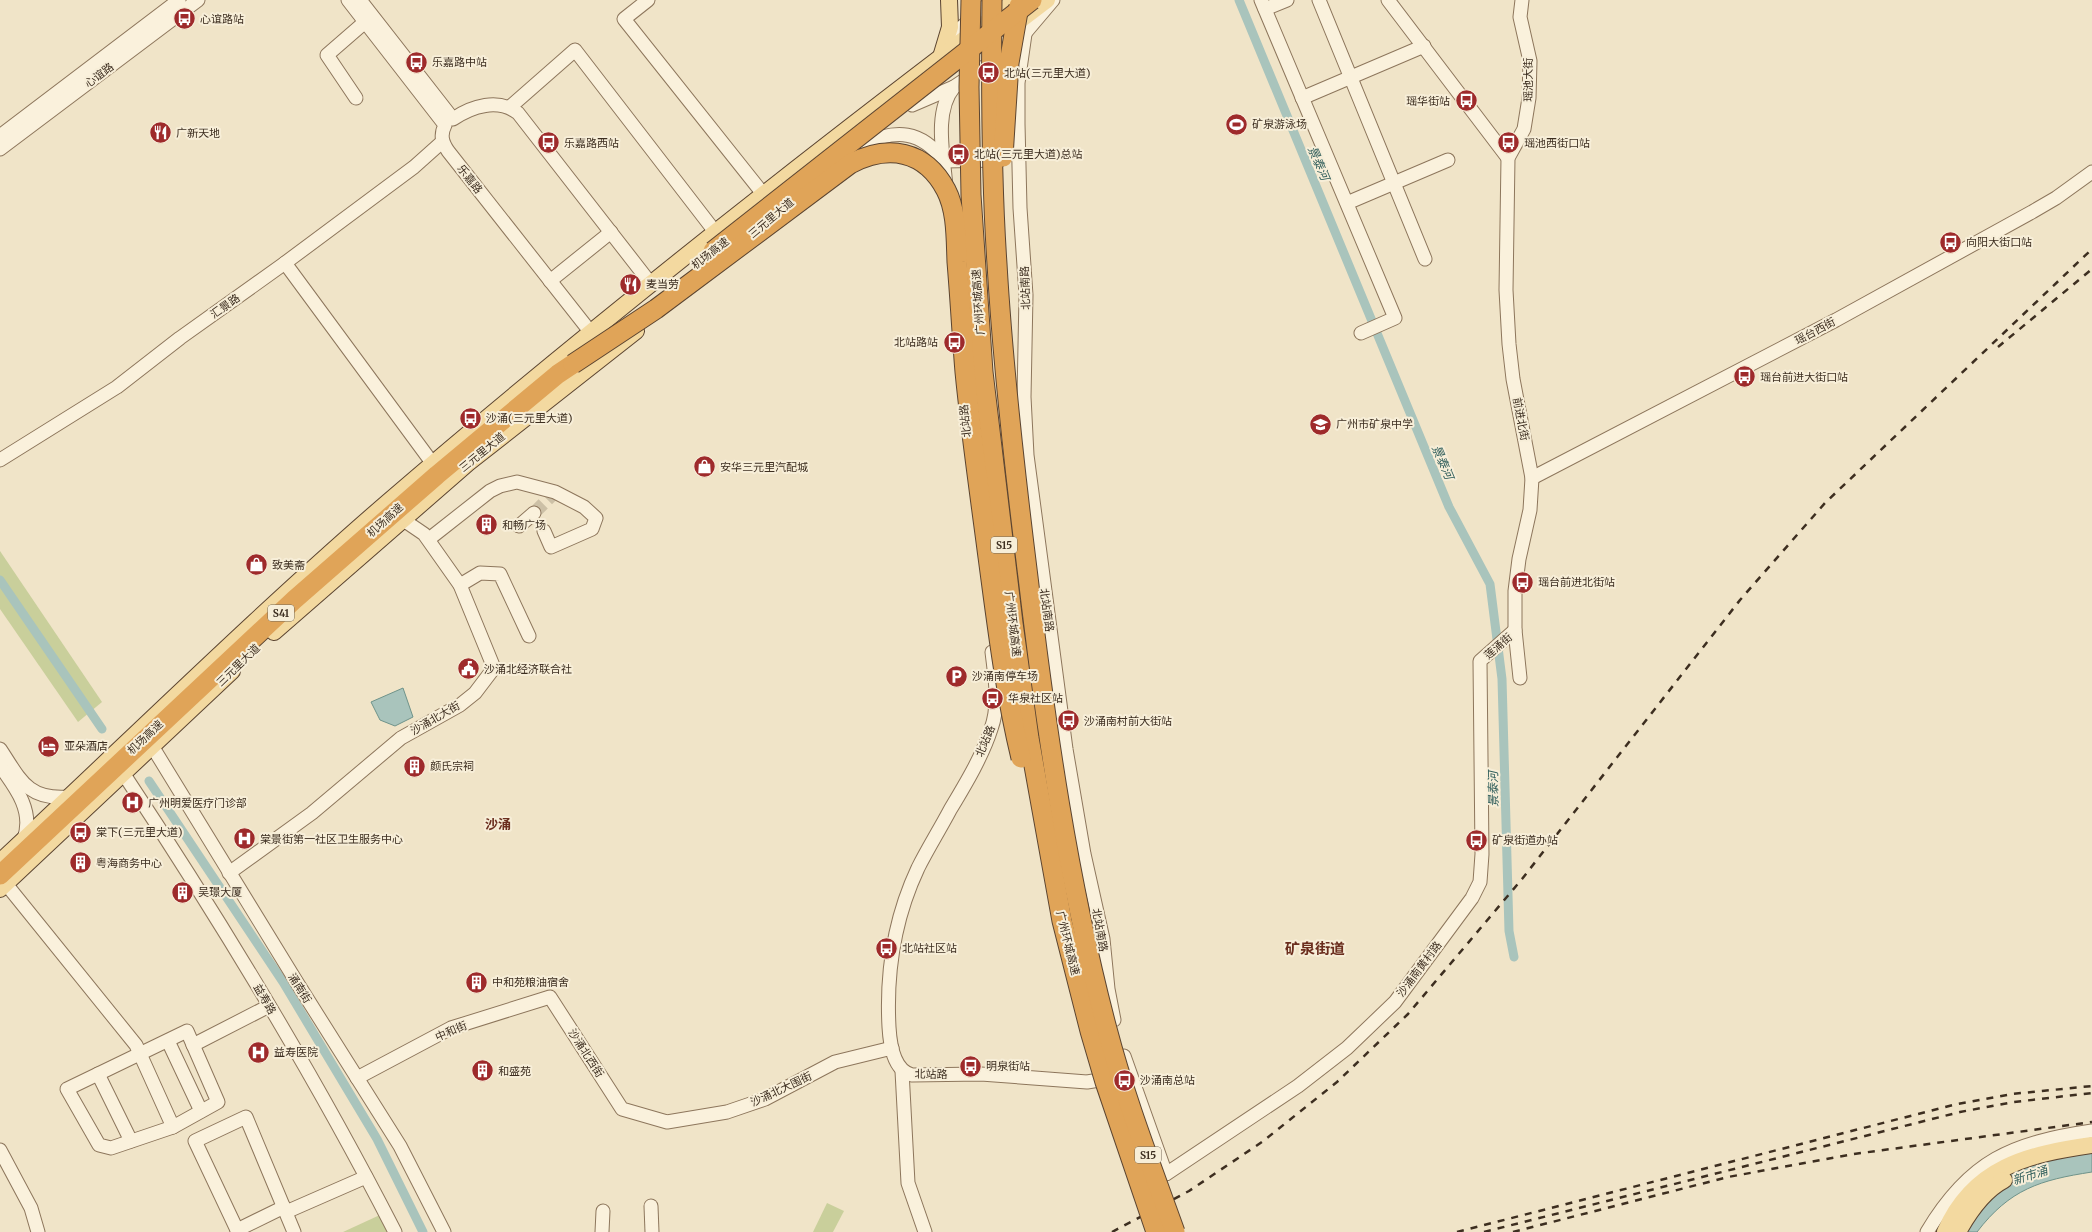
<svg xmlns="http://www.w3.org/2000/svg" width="2092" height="1232" font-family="Merriweather,'Noto Sans SC',serif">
  <rect width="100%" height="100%" fill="#f0e4c8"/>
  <g fill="#c9cf9b">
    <path d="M0,551L102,702L78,722L0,609Z"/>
    <path d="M827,1203L844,1211L833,1232H813Z"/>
    <path d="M382,1214L389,1232H343Z"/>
  </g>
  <g fill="#a9c4bc" stroke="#6f938a">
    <path d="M403,688L413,717L395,726L380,720L371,702Z"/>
    <path d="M2092,1140V1172C2040,1180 2010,1189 1977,1232H1943L1970,1190Z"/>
  </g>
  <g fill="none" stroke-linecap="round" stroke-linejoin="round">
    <g stroke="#a9c4bc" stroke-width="9">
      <path d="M1239,0L1449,507L1490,584L1502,679L1509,931L1514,957"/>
      <path d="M0,580L102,729"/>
      <path d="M149,781L283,982L377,1139L423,1232"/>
    </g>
    <path stroke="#ccc0a6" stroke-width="13" stroke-dasharray="13 6" stroke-linecap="butt" d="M534,513L555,492"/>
    <defs>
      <g id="minor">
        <path d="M348,0L445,125C440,135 442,142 448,151L596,339"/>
        <path d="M360,0L453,119C472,106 498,98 518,113L651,284"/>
        <path d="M648,0L624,19L764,195"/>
        <path d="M1261,0L1395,318L1361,333"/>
        <path d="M1319,0L1425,259"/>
        <path d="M1388,0L1508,158"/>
        <path d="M1265,9L1287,0"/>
        <path d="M1025,34L1018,83V124L1020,208L1026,295L1024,397L1027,455L1066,749L1084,854L1103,939L1108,989L1114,1020"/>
        <path d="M1020,39L1053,0"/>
        <path d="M948,44L955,33L993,0"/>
        <path d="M356,98L327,55L365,22"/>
        <path d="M1302,98L1424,46"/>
        <path d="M912,105L954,87L996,59"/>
        <path d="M510,107L575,50L716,233"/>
        <path d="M0,136L179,0"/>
        <path d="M863,144C896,129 921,130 944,161"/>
        <path d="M0,149L198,0"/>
        <path d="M944,161L1000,160"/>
        <path d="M946,187C944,157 933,112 954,87"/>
        <path d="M1347,203L1448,160"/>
        <path d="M285,263L433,464"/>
        <path d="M550,281L611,232"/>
        <path d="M0,460L117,387L180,338L285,263L414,167L442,142"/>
        <path d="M1532,478L1836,320L2032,212L2056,198L2092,172"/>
        <path d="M519,526L534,513"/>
        <path d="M429,539L490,491L500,486L517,482L555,492L584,507L596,518L592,529L551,547L544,531"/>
        <path d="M460,585L480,573L500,574L529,636"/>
        <path d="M992,652C995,678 1000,704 991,729C982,757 965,785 950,810C940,829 928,848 918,868C894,919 886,971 889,1027C890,1044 893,1070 912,1075L981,1074L1087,1082L1112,1078"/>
        <path d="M1520,678L1515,630V591L1519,559L1530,510L1532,478L1513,379L1509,344L1506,290L1508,158L1524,129L1529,98L1530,61L1520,17L1522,0"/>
        <path d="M152,746L296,981L400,1146L444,1232"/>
        <path d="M0,749C20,779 27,800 68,797"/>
        <path d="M0,766C16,788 34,811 24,839"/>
        <path d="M123,773C221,921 314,1074 395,1232"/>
        <path d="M229,873L312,813L401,738L460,705L475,693L494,668L460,585L424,534L402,519"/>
        <path d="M6,884L136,1045L173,1127"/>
        <path d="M187,1031L218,1102L173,1127L111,1148L99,1145L67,1089Z"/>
        <path d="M168,1041L201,1111"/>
        <path d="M193,1045L269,1006"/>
        <path d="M1124,1056L1166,1174L1298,1086L1347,1048L1395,1002L1472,898L1480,882L1482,854L1480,661L1515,630"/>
        <path d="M902,1071L908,1183L925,1232"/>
        <path d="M98,1074L131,1141"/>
        <path d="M357,1078L451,1028L550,997L622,1109L667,1122L727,1112L765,1099L835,1062L892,1048"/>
        <path d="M0,1150L31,1208L38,1232"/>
        <path d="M651,1206L652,1232"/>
        <path d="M286,1212L366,1177"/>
        <path d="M237,1230L284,1207"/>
        <path d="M238,1232L195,1141L246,1117L294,1232"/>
        <path d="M602,1232L603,1211"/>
        <path d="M1927,1232C1970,1160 2012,1143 2092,1131"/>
      </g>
      <g id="major">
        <path d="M1022,19L1047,0"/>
        <path d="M941,57L950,27L949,0"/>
        <path d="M274,632L468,463L636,331"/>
        <path d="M0,862C129,742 255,617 388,502C591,327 803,161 1016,0"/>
        <path d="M0,889L232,671"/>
        <path d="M1945,1232C1973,1167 2028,1154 2092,1145"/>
        <path d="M1958,1232C1969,1212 1983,1191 2004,1180"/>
      </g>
      <path id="highway" d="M0,875L294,600L437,475L558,374L573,364"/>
    </defs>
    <use href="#minor" stroke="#8d765c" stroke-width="15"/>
    <use href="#major" stroke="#5b4430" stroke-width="18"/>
    <use href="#highway" stroke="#5b4430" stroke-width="21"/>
    <use href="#minor" stroke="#faf1dc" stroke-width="13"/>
    <use href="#major" stroke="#f3d9a0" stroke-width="16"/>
    <use href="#highway" stroke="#e0a458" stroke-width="19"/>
    <g stroke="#3d2e20" stroke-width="2.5" stroke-dasharray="7 7" stroke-linecap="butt">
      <path d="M1998,347L2092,269"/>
      <path d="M1112,1232L1189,1191L1262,1142L1337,1082L1408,1014L1522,879L1740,600L1825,503L2092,249"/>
      <path d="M1457,1232L1957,1104L2012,1094L2092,1086"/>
      <path d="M1484,1232L1960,1112L2014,1102L2092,1093"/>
      <path d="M1513,1232L1728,1177L1854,1154L2092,1122"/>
    </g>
    <defs>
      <g id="highway-bridge">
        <path d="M971,0L969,87L971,195L983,372L1013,623L1029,738L1062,921L1090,1031L1105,1082L1156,1232"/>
        <path d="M992,0C991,88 991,176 997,264C1003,369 1015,473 1028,577C1046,729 1068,881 1107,1029C1125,1098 1151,1165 1175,1232"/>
        <path d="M1003,157L1009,63L1019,6"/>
        <path d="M713,251L1032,0"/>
        <path d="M573,364L656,309L850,164C888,144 925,150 946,190C957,211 956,239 957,262C960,298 962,335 965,372C971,434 980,495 988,557C997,624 1005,692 1021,758"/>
      </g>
    </defs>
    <use href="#highway-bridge" stroke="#5b4430" stroke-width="21" stroke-linecap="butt"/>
    <use href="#highway-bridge" stroke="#e0a458" stroke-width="19"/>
  </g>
  <defs>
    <symbol id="bus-disc" viewBox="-11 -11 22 22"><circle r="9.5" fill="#9e2a2b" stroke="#f7eed8"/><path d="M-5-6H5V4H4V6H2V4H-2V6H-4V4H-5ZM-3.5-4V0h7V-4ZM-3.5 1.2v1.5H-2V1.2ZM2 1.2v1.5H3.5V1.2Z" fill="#fff"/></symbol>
    <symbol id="stadium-disc" viewBox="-11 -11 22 22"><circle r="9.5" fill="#9e2a2b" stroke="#f7eed8"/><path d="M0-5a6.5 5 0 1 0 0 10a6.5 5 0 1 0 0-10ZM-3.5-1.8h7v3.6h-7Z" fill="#fff"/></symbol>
    <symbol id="restaurant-disc" viewBox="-11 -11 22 22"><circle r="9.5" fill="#9e2a2b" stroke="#f7eed8"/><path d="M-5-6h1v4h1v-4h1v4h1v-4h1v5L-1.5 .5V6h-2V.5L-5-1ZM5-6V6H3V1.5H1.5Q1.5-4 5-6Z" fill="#fff"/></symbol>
    <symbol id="school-disc" viewBox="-11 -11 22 22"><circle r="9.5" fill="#9e2a2b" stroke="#f7eed8"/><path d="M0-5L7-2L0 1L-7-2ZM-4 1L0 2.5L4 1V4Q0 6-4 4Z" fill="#fff"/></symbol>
    <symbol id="shop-disc" viewBox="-11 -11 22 22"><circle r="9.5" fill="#9e2a2b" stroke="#f7eed8"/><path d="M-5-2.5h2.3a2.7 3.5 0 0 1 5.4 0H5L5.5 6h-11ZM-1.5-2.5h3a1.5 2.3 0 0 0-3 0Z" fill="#fff"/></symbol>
    <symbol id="building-disc" viewBox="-11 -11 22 22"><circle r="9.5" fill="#9e2a2b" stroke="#f7eed8"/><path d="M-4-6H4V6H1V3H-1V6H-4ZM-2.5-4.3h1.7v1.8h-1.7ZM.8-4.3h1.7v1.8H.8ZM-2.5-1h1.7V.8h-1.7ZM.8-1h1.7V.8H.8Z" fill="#fff"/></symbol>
    <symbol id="civic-disc" viewBox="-11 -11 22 22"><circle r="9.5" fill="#9e2a2b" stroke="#f7eed8"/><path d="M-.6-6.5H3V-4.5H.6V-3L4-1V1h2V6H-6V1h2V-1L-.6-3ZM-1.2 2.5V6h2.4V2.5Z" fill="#fff"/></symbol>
    <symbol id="parking-disc" viewBox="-11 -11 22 22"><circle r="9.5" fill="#9e2a2b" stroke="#f7eed8"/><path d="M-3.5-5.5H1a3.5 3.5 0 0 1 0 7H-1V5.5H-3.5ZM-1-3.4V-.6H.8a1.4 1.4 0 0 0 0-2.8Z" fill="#fff"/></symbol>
    <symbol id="hotel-disc" viewBox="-11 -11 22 22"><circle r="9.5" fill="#9e2a2b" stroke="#f7eed8"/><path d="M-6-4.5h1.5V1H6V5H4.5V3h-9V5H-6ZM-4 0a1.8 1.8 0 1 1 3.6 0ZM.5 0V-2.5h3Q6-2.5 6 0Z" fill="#fff"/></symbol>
    <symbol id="hospital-disc" viewBox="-11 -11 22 22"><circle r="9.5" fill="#9e2a2b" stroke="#f7eed8"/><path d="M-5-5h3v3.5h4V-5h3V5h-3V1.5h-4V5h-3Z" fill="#fff"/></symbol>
  </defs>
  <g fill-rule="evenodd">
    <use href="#bus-disc" x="172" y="6" width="25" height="25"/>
    <use href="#bus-disc" x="404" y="50" width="25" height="25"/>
    <use href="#bus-disc" x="976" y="60" width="25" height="25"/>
    <use href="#bus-disc" x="1454" y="88" width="25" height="25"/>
    <use href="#stadium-disc" x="1224" y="112" width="25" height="25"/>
    <use href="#restaurant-disc" x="148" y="120" width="25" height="25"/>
    <use href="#bus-disc" x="536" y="130" width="25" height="25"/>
    <use href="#bus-disc" x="1496" y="130" width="25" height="25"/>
    <use href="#bus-disc" x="946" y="142" width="25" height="25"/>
    <use href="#bus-disc" x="1938" y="230" width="25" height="25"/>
    <use href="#restaurant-disc" x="618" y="272" width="25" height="25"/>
    <use href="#bus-disc" x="942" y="330" width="25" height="25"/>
    <use href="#bus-disc" x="1732" y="364" width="25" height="25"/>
    <use href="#bus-disc" x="458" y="406" width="25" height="25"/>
    <use href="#school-disc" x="1308" y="412" width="25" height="25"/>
    <use href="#shop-disc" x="692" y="454" width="25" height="25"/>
    <use href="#building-disc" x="474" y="512" width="25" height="25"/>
    <use href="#shop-disc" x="244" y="552" width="25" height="25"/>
    <use href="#bus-disc" x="1510" y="570" width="25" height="25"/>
    <use href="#civic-disc" x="456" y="656" width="25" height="25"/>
    <use href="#parking-disc" x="944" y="664" width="25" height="25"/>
    <use href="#bus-disc" x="980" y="686" width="25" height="25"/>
    <use href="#bus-disc" x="1056" y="708" width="25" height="25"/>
    <use href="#hotel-disc" x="36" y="734" width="25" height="25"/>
    <use href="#building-disc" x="402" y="754" width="25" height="25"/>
    <use href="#hospital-disc" x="120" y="790" width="25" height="25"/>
    <use href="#bus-disc" x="68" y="820" width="25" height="25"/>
    <use href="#hospital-disc" x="232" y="826" width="25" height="25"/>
    <use href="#bus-disc" x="1464" y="828" width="25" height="25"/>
    <use href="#building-disc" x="68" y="850" width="25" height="25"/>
    <use href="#building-disc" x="170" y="880" width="25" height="25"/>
    <use href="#bus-disc" x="874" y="936" width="25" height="25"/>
    <use href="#building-disc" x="464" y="970" width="25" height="25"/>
    <use href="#hospital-disc" x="246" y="1040" width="25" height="25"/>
    <use href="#bus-disc" x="958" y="1054" width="25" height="25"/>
    <use href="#building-disc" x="470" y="1058" width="25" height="25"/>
    <use href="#bus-disc" x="1112" y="1068" width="25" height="25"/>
  </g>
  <g text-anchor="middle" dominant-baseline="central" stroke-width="4" stroke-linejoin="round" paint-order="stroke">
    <g fill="#f7eed8" stroke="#756857" stroke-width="1">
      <rect x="991" y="537" width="26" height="16" rx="3"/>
      <rect x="268" y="605" width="26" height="16" rx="3"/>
      <rect x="1135" y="1147" width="26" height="16" rx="3"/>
    </g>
    <g font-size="10" font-weight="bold" fill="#3d2e20">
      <text x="1004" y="545">S15</text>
      <text x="281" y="613">S41</text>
      <text x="1148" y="1155">S15</text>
    </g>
    <g font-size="11" fill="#3d2e20" stroke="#f7eed8" text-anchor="start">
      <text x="200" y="19">心谊路站</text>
      <text x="432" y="62">乐嘉路中站</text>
      <text x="1004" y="73">北站(三元里大道)</text>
      <text x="1450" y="101" text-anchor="end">瑶华街站</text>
      <text x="1252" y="124">矿泉游泳场</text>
      <text x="176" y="133">广新天地</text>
      <text x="564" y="143">乐嘉路西站</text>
      <text x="1524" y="143">瑶池西街口站</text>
      <text x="974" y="154">北站(三元里大道)总站</text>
      <text x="1966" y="242">向阳大街口站</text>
      <text x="646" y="284">麦当劳</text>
      <text x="938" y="342" text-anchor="end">北站路站</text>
      <text x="1760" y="377">瑶台前进大街口站</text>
      <text x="486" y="418">沙涌(三元里大道)</text>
      <text x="1336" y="424">广州市矿泉中学</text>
      <text x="720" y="467">安华三元里汽配城</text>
      <text x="502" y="525">和畅广场</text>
      <text x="272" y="565">致美斋</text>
      <text x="1538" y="582">瑶台前进北街站</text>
      <text x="484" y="669">沙涌北经济联合社</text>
      <text x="972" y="676">沙涌南停车场</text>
      <text x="1008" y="698">华泉社区站</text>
      <text x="1084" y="721">沙涌南村前大街站</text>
      <text x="64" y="746">亚朵酒店</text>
      <text x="430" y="766">颜氏宗祠</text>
      <text x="148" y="803">广州明爱医疗门诊部</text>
      <text x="96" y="832">棠下(三元里大道)</text>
      <text x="260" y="839">棠景街第一社区卫生服务中心</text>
      <text x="1492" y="840">矿泉街道办站</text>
      <text x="96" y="863">粤海商务中心</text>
      <text x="198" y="892">吴璟大厦</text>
      <text x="902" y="948">北站社区站</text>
      <text x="492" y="982">中和苑粮油宿舍</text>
      <text x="274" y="1052">益寿医院</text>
      <text x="986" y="1066">明泉街站</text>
      <text x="498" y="1071">和盛苑</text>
      <text x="1140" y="1080">沙涌南总站</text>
    </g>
    <g font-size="11" fill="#3d2e20" stroke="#f7eed8">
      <text transform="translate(99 75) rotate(-37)">心谊路</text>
      <text transform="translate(1528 80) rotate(-90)">瑶池大街</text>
      <text transform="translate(470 179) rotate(52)">乐嘉路</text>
      <text transform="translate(771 218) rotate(-40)">三元里大道</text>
      <text transform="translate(710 253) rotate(-38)">机场高速</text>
      <text transform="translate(1025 288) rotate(-92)">北站南路</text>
      <text transform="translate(978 302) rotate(-94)">广州环城高速</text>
      <text transform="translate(225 306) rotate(-35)">汇景路</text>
      <text transform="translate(1815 331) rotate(-28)">瑶台西街</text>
      <text transform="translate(1521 419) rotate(79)">前进北街</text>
      <text transform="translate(965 421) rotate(-96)">北站路</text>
      <text transform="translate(482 452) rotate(-39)">三元里大道</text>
      <text transform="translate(385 520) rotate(-42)">机场高速</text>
      <text transform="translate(1047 610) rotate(82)">北站南路</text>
      <text transform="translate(1013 624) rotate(83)">广州环城高速</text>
      <text transform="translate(1498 646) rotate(-41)">莲涌街</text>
      <text transform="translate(238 665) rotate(-44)">三元里大道</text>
      <text transform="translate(435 718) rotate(-30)">沙涌北大街</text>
      <text transform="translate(145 737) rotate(-43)">机场高速</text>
      <text transform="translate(985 741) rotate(-67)">北站路</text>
      <text transform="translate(1100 930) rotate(80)">北站南路</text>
      <text transform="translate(1068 943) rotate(76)">广州环城高速</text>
      <text transform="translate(1419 969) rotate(-53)">沙涌南黄村路</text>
      <text transform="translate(300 988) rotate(58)">涌南街</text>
      <text transform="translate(265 999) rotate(60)">益寿路</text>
      <text transform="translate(451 1031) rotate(-23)">中和街</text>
      <text transform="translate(586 1053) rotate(57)">沙涌北西街</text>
      <text transform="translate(931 1074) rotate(1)">北站路</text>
      <text transform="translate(781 1089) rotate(-25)">沙涌北大围街</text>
    </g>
    <g font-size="12" font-style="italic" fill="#2f5d5a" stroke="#f7eed8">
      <text transform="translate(1319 163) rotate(67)">景泰河</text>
      <text transform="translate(1443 462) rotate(67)">景泰河</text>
      <text transform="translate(1493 789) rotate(-91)">景泰河</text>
      <text transform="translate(2030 1175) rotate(-18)">新市涌</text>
    </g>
    <g font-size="13" font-weight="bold" fill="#6b2e1e" stroke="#f7eed8">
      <text x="498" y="824">沙涌</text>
    </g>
    <g font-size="15" font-weight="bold" fill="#6b2e1e" stroke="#f7eed8">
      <text x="1315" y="948">矿泉街道</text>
    </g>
  </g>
</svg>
